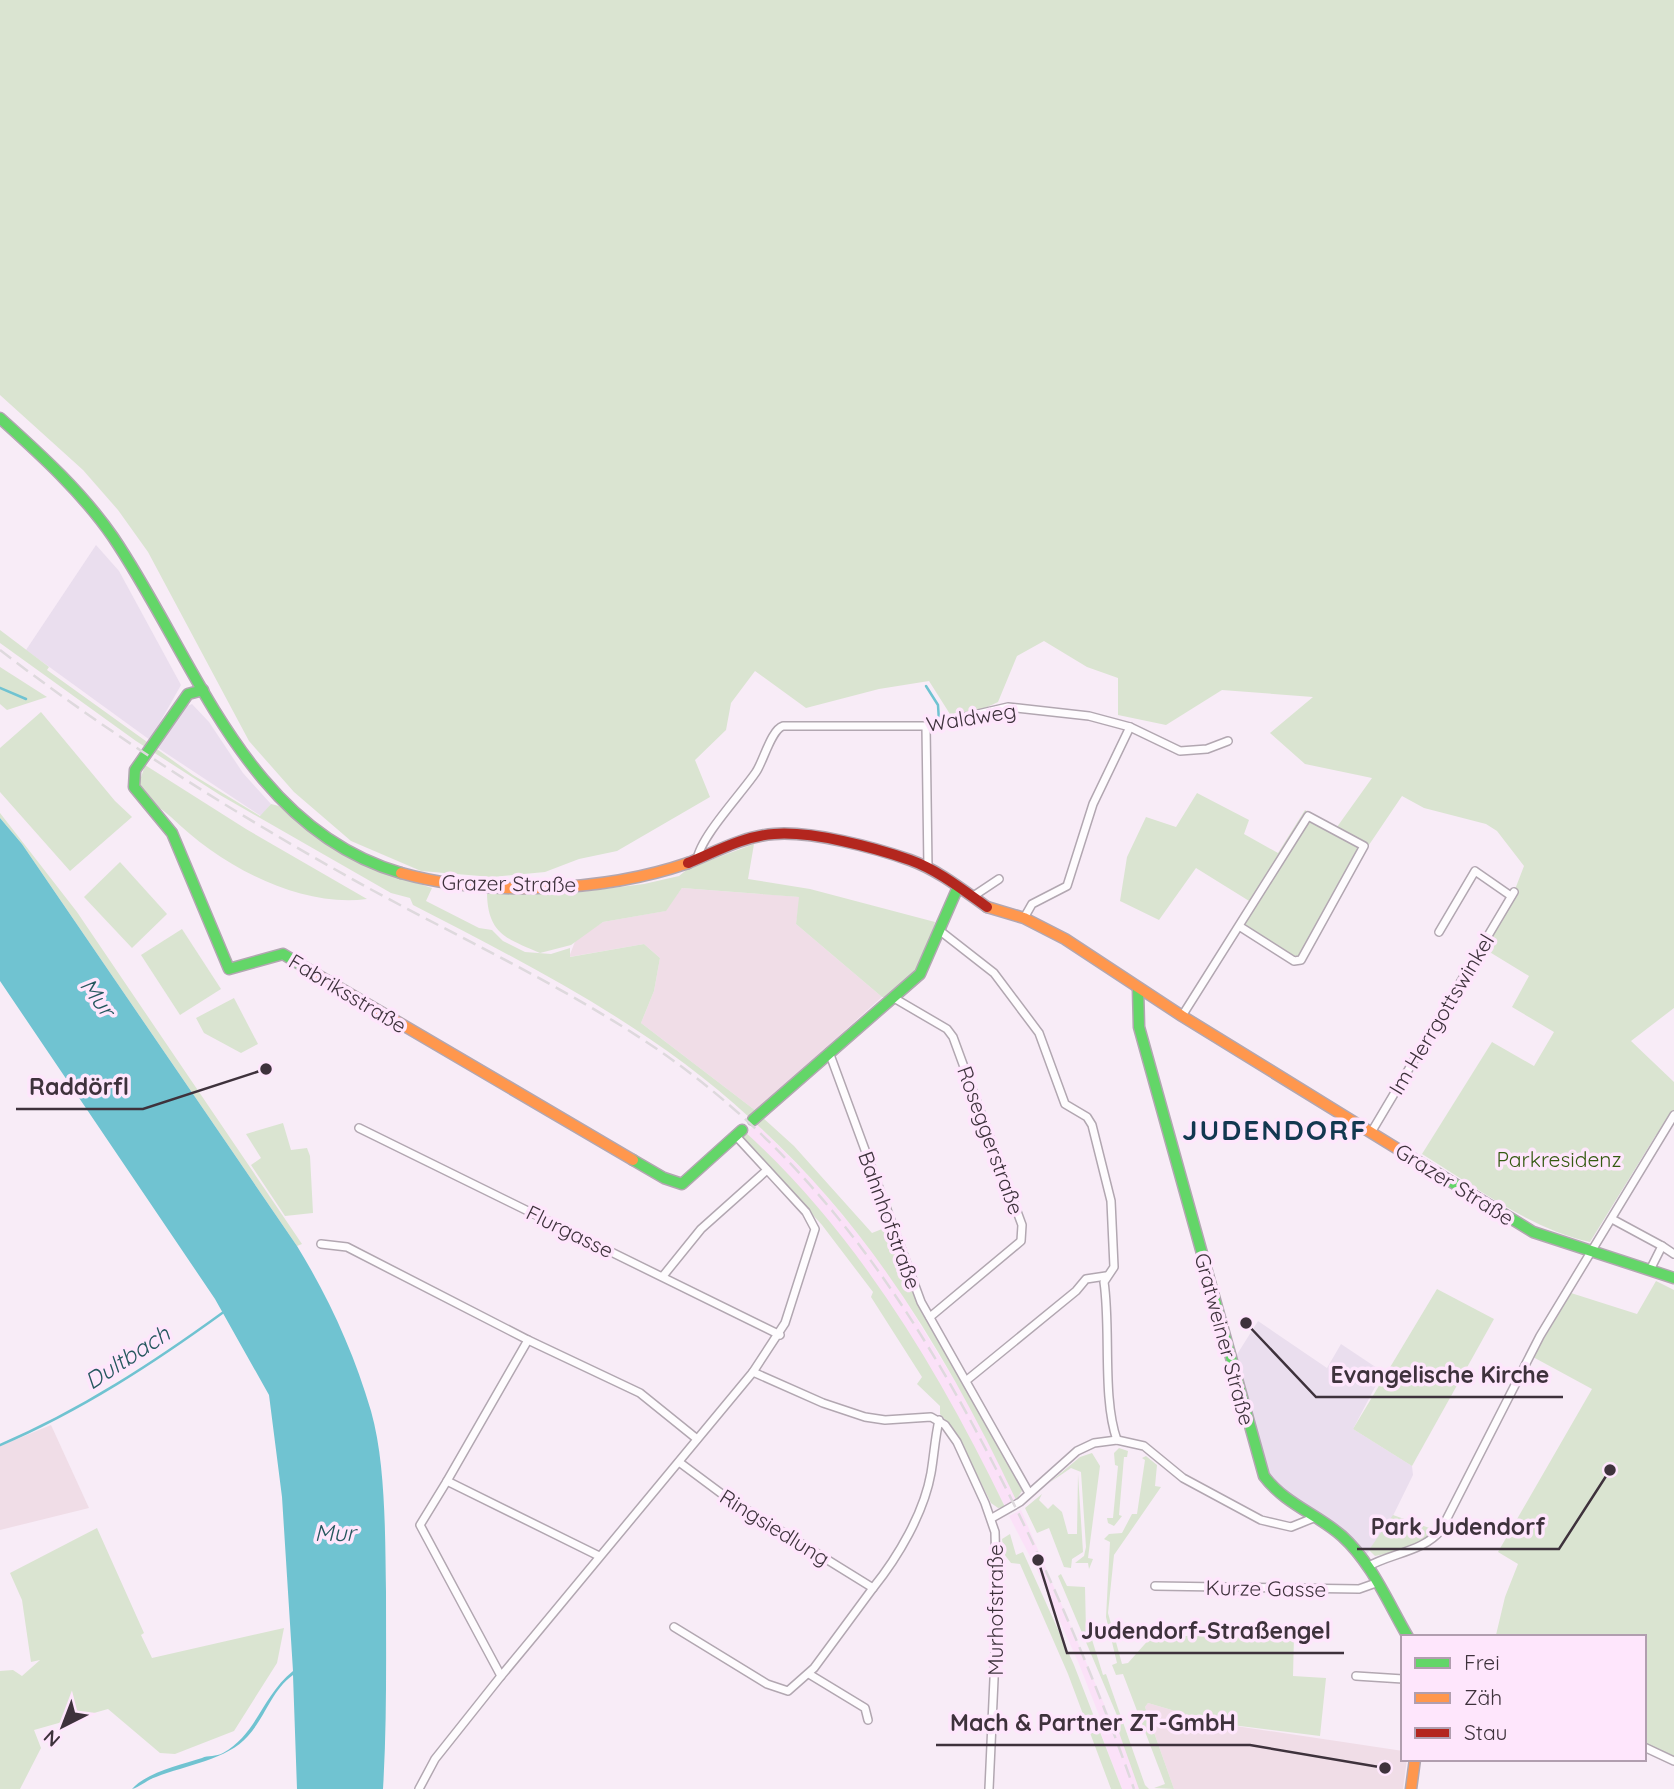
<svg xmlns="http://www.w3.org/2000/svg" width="1674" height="1789" font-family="Quicksand,sans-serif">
  <rect width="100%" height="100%" fill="#f8ecf7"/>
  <g fill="#eadeee">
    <path d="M96,545L119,571L181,685L150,740L26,650Z"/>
    <path d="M192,704L209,722L243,773L271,804L261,816L155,746L184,707Z"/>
    <path d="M1258,1321L1327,1368L1341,1344L1383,1372L1353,1429L1412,1466L1413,1475L1386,1530L1366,1555L1353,1541L1268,1483L1236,1356Z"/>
  </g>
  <g fill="#f0dde7">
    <path d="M682,888L800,897L796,924L882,997L756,1111L641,1023L654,991L660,958L644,944L569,957L576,939L603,922L665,911Z"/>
    <path d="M51,1425L89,1508L0,1530V1446Z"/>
    <path d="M1148,1703L1216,1723L1403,1751V1759H1407L1403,1789H1174L1145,1707Z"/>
  </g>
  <g fill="#fbe1f8">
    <path d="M756,1123L817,1184L885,1267L967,1401L1017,1500L1005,1506L932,1373L882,1292L803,1191L746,1133Z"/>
    <path d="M1021,1510L1113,1725L1119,1723L1143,1789H1122L1100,1731L1104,1728L1079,1664L1037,1570L1009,1516Z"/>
  </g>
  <g fill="#dae4d1">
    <path d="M0,0H1674V1008L1631,1041L1674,1082V1119L1659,1137L1656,1135L1590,1242C1530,1229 1476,1187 1422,1154L1492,1042L1534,1066L1554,1032L1512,1007L1529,976L1483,948L1514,892L1524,866L1497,831L1486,824L1424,808L1402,796L1344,882L1299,958H1294L1241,926L1254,904L1196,868L1159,920L1120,901L1127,857L1146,817L1176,827L1197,793L1249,820L1244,834L1278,853L1305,810L1337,827L1372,778L1305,764L1270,733L1313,697L1222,690L1166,725L1118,715V678L1087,667L1044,641L1017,656L998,702L955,722L929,681L879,689L806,708L755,671L731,703L726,730L695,760L710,797L617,851L579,859L545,872L492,877L421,871L351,841L294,792L249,741L148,552L118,510L83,470L0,395Z"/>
    <path d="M0,630L49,667L47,670L193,775L260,816L271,804L279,806C325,846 374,870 432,888L426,901L479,928L492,930L503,941L525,952L551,954L570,948V957L644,944L660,958L654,991L641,1023L756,1111L750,1118C652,1027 531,966 413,905L410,898L391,893L220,795L136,741L0,643Z"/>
    <path d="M0,667L47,697L7,710L0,704Z"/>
    <path d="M41,712L115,801L132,817L70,871L0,792V748Z"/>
    <path d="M145,765L246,829L367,899C297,908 219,864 171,817C160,807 147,801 137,790Z"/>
    <path d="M0,813L77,912L302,1244L297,1246L22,844L0,818Z"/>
    <path d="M754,844L748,879L810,889L935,922L924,965L887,997H882L796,924L799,897L682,888L666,911L603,922L571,945L540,953C507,939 488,934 487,894L537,892L556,895L644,884L679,876L689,868Z"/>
    <path d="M120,862L167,914L132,948L84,897Z"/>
    <path d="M182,929L221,989L180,1015L141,955Z"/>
    <path d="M234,998L258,1044L241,1053L204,1033L196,1018Z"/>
    <path d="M762,1117L794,1146L872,1233L887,1227L910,1288L1020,1484L1022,1491L1016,1500C950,1360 870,1226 754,1122Z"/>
    <path d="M283,1123L291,1150L307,1148L310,1156L313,1213L285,1216L251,1165L261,1158L246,1134Z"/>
    <path d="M744,1131C857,1233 939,1371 1005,1507L998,1508L991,1503L956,1433L940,1414V1406L917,1384L922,1377L871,1297L873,1292L822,1225L742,1138Z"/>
    <path d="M1656,1281L1674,1290V1758L1644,1744V1637L1496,1635L1505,1597L1518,1564L1498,1552L1592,1389L1533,1357L1571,1293L1637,1314Z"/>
    <path d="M1437,1289L1494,1319L1412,1466L1353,1429Z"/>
    <path d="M1119,1448L1128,1451L1127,1457H1124L1119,1515L1122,1516L1114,1526L1108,1523L1107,1518H1113L1118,1466L1115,1465L1114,1453Z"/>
    <path d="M1092,1453L1100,1466L1088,1558L1093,1559L1089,1569L1088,1563H1075L1084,1556L1086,1547L1081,1472L1071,1468L1049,1483L1080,1457Z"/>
    <path d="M1146,1456L1157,1465L1155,1486L1161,1487L1114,1555L1108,1613L1122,1664L1128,1663L1152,1636H1294L1293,1676L1326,1678L1320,1736L1216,1723L1148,1703L1145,1707L1174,1789L1154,1788L1165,1784L1123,1674L1116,1675L1112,1665L1117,1663L1106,1617L1110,1542L1104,1539L1109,1534L1122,1533L1132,1514H1137L1145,1460L1142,1458Z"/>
    <path d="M1078,1474L1083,1552L1072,1559L1071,1568L1064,1567L1049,1528L1037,1533L1025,1508L1042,1494L1039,1500L1048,1509L1053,1504L1062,1512L1068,1534H1077Z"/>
    <path d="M1393,1515L1435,1530C1423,1549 1395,1552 1375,1556L1369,1550Z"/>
    <path d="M97,1528L144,1633L141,1635L152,1658L284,1628L277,1663L234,1731L175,1754L160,1753L108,1709L34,1730L41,1748L20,1789H0V1671L13,1670L22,1676L40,1660L31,1662L22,1600L10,1573Z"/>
    <path d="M1010,1534L1016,1555L1023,1552L1074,1665L1122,1789H1111L1068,1674L1020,1564L1011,1563L1004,1554L1002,1539Z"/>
    <path d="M1061,1574L1067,1586L1085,1587L1086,1631L1089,1630L1103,1675L1106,1674L1145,1785L1149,1789H1139L1116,1724L1119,1722L1116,1713L1058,1576Z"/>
  </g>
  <path fill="#70c3d1" d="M0,818L22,844L297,1246C329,1298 354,1353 371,1411C386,1464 385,1536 386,1592C386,1658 387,1723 383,1789H297L293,1675C271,1691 266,1716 248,1736C227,1760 186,1765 156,1777C147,1780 140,1787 132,1789C147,1772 181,1765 202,1758C208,1755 216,1757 223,1753C257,1734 262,1696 293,1671L282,1497L269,1395L215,1299L0,981Z"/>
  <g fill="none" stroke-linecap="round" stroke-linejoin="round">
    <g stroke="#70c3d1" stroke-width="2.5">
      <path d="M926,686L938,705L939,721"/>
      <path d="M0,688L26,699"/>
      <path d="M0,1445C80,1411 155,1362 225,1311"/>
    </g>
    <defs>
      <g id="street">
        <path d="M926,726L928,868"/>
        <path d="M697,860C700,837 742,793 756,772C764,760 771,730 783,726H926L1008,707L1089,716L1130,727L1180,751L1207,749L1228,741"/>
        <path d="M972,897L999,879"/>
        <path d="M1024,918L1032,904L1067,886L1093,804L1130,727"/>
        <path d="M939,930L994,973L1039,1033L1065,1104L1087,1117L1092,1125L1111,1201L1114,1267L1104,1282C1111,1329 1102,1398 1117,1440"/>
        <path d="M1439,932L1475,871L1511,896"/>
        <path d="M894,998L947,1029L953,1037L1022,1225L1021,1241L930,1317"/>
        <path d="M1182,1016L1308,816L1364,846L1301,960L1294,961L1239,926"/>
        <path d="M829,1052L921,1302L1029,1493"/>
        <path d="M359,1128L780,1335"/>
        <path d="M1372,1131L1514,892"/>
        <path d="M736,1136L806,1212L815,1229L785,1323L753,1372"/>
        <path d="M1612,1219L1662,1246L1651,1268"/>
        <path d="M321,1244L347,1247L528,1340"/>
        <path d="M1662,1246L1674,1254"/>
        <path d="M663,1276L701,1229L767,1170"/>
        <path d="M967,1380L1076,1291L1086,1279L1106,1276"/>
        <path d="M679,1462L726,1497L873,1588C898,1557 924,1513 931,1473C934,1455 935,1438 939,1420"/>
        <path d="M447,1481L528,1340L640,1393L697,1439"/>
        <path d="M992,1518L1020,1502L1077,1451L1094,1443L1117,1440L1144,1446L1183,1478L1261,1520L1291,1527L1316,1517"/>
        <path d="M1367,1567C1391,1553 1423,1552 1441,1530L1540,1336L1674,1115"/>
        <path d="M1155,1586L1359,1589L1376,1583"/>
        <path d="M674,1627L767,1684L788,1691L814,1668L873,1588"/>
        <path d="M809,1674L865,1708L868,1720"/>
        <path d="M501,1676L420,1525L447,1481L599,1556"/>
        <path d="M1356,1676L1403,1679"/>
        <path d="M1644,1747L1674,1761"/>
        <path d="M419,1789L435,1759L501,1676L753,1372L823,1403L865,1417L885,1420L931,1417L945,1425L957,1442L985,1503L995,1532L997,1613L989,1789"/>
      </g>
      <g id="fast">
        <path d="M0,418C40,454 82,492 113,537C195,658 245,828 401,873"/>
        <path d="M203,690L188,694L135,770L134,787L172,833L229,969L283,954L316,974"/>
        <path d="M1138,988L1139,1027L1264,1476C1285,1504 1317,1514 1342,1536C1372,1563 1388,1603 1408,1637"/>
        <path d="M753,1120L920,974L958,887"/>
        <path d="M1401,1151L1533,1232L1674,1278"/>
        <path d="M633,1160L664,1178L682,1184L742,1130"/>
      </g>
      <g id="slow">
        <path d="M401,873C487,897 604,892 688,863"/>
        <path d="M987,907L1024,918L1065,939L1182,1016L1401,1151"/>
        <path d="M316,974L633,1160"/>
        <path d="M1411,1789L1415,1759"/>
      </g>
      <path id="jam" d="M688,863C715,852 744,836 774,834C812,831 873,847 910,860C938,870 963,890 987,907"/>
    </defs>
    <use href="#street" stroke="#b2a7b1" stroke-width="10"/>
    <use href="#fast" stroke="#b2a7b1" stroke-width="13"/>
    <use href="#slow" stroke="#b2a7b1" stroke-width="13"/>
    <use href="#jam" stroke="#b2a7b1" stroke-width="13"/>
    <use href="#street" stroke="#fefcfe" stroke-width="7"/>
    <use href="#fast" stroke="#63d668" stroke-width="10"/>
    <use href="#slow" stroke="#ff974d" stroke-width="10"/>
    <use href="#jam" stroke="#b3261e" stroke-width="10"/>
    <path stroke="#ded9dd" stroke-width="2.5" stroke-dasharray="14 7" stroke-linecap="butt" d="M0,650C117,740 243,819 372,890C468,942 567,988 657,1049C812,1156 910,1301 995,1467C1049,1571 1095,1678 1134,1789"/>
  </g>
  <g text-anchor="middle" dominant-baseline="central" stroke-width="7" stroke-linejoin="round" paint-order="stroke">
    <g font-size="21" fill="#3e323c" stroke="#fee6fc">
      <text transform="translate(971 717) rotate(-9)">Waldweg</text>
      <text transform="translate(509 883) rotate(1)">Grazer Straße</text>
      <text transform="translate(348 993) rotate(31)">Fabriksstraße</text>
      <text transform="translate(1441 1014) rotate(-59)">Im Herrgottswinkel</text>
      <text transform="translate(991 1140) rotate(70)">Roseggerstraße</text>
      <text transform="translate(1455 1184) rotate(32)">Grazer Straße</text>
      <text transform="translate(890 1220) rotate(70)">Bahnhofstraße</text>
      <text transform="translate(570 1231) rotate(26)">Flurgasse</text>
      <text transform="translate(1225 1339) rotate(75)">Gratweiner Straße</text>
      <text transform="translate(775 1527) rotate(32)">Ringsiedlung</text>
      <text transform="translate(1266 1588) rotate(1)">Kurze Gasse</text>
      <text transform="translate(995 1610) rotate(-90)">Murhofstraße</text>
    </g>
    <g font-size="21" fill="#345a11" stroke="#fee6fc">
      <text x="1559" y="1159">Parkresidenz</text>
    </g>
    <g font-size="23" font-style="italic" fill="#25575e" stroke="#fee6fc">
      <text transform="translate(98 997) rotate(54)">Mur</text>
      <text transform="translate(127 1357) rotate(-33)">Dultbach</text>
      <text x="335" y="1532">Mur</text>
    </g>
    <g font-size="28" font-weight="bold" letter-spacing="2" fill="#123850" stroke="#fee6fc">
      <text x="1275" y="1129">JUDENDORF</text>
    </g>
  </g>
  <path fill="none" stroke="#3e323c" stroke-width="2.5" d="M266 1069L143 1109H16M1246 1323L1316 1397H1563M1610 1470L1559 1549H1357M1038 1560L1067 1653H1344M1385 1768L1250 1745H936"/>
  <g fill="#3e323c" stroke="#fee6fc" stroke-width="2.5">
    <circle cx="266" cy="1069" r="7"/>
    <circle cx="1246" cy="1323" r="7"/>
    <circle cx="1610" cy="1470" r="7"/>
    <circle cx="1038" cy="1560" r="7"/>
    <circle cx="1385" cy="1768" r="7"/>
  </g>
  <g font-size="23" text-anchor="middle" font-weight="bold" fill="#3e323c" stroke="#fee6fc" stroke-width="7" stroke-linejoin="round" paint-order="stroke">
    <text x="79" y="1095">Raddörfl</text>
    <text x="1440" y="1383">Evangelische Kirche</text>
    <text x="1458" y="1535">Park Judendorf</text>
    <text x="1206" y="1639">Judendorf-Straßengel</text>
    <text x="1093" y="1731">Mach &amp; Partner ZT-GmbH</text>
  </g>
  <rect x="1401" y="1635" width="245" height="126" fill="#fee6fc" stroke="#b19eaf" stroke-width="2"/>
  <rect x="1415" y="1658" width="35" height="10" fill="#63d668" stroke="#b19eaf" stroke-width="2"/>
  <text x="1464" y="1670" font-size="21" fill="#3e323c">Frei</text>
  <rect x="1415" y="1693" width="35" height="10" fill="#ff974d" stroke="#b19eaf" stroke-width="2"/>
  <text x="1464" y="1705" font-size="21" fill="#3e323c">Zäh</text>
  <rect x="1415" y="1728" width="35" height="10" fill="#b3261e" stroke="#b19eaf" stroke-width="2"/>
  <text x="1464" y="1740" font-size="21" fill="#3e323c">Stau</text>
  <g transform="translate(63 1726) rotate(222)" stroke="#fee6fc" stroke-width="5" paint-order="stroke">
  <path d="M0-5L12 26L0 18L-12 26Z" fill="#3e323c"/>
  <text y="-10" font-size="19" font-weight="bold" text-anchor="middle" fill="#3e323c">N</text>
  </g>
</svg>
